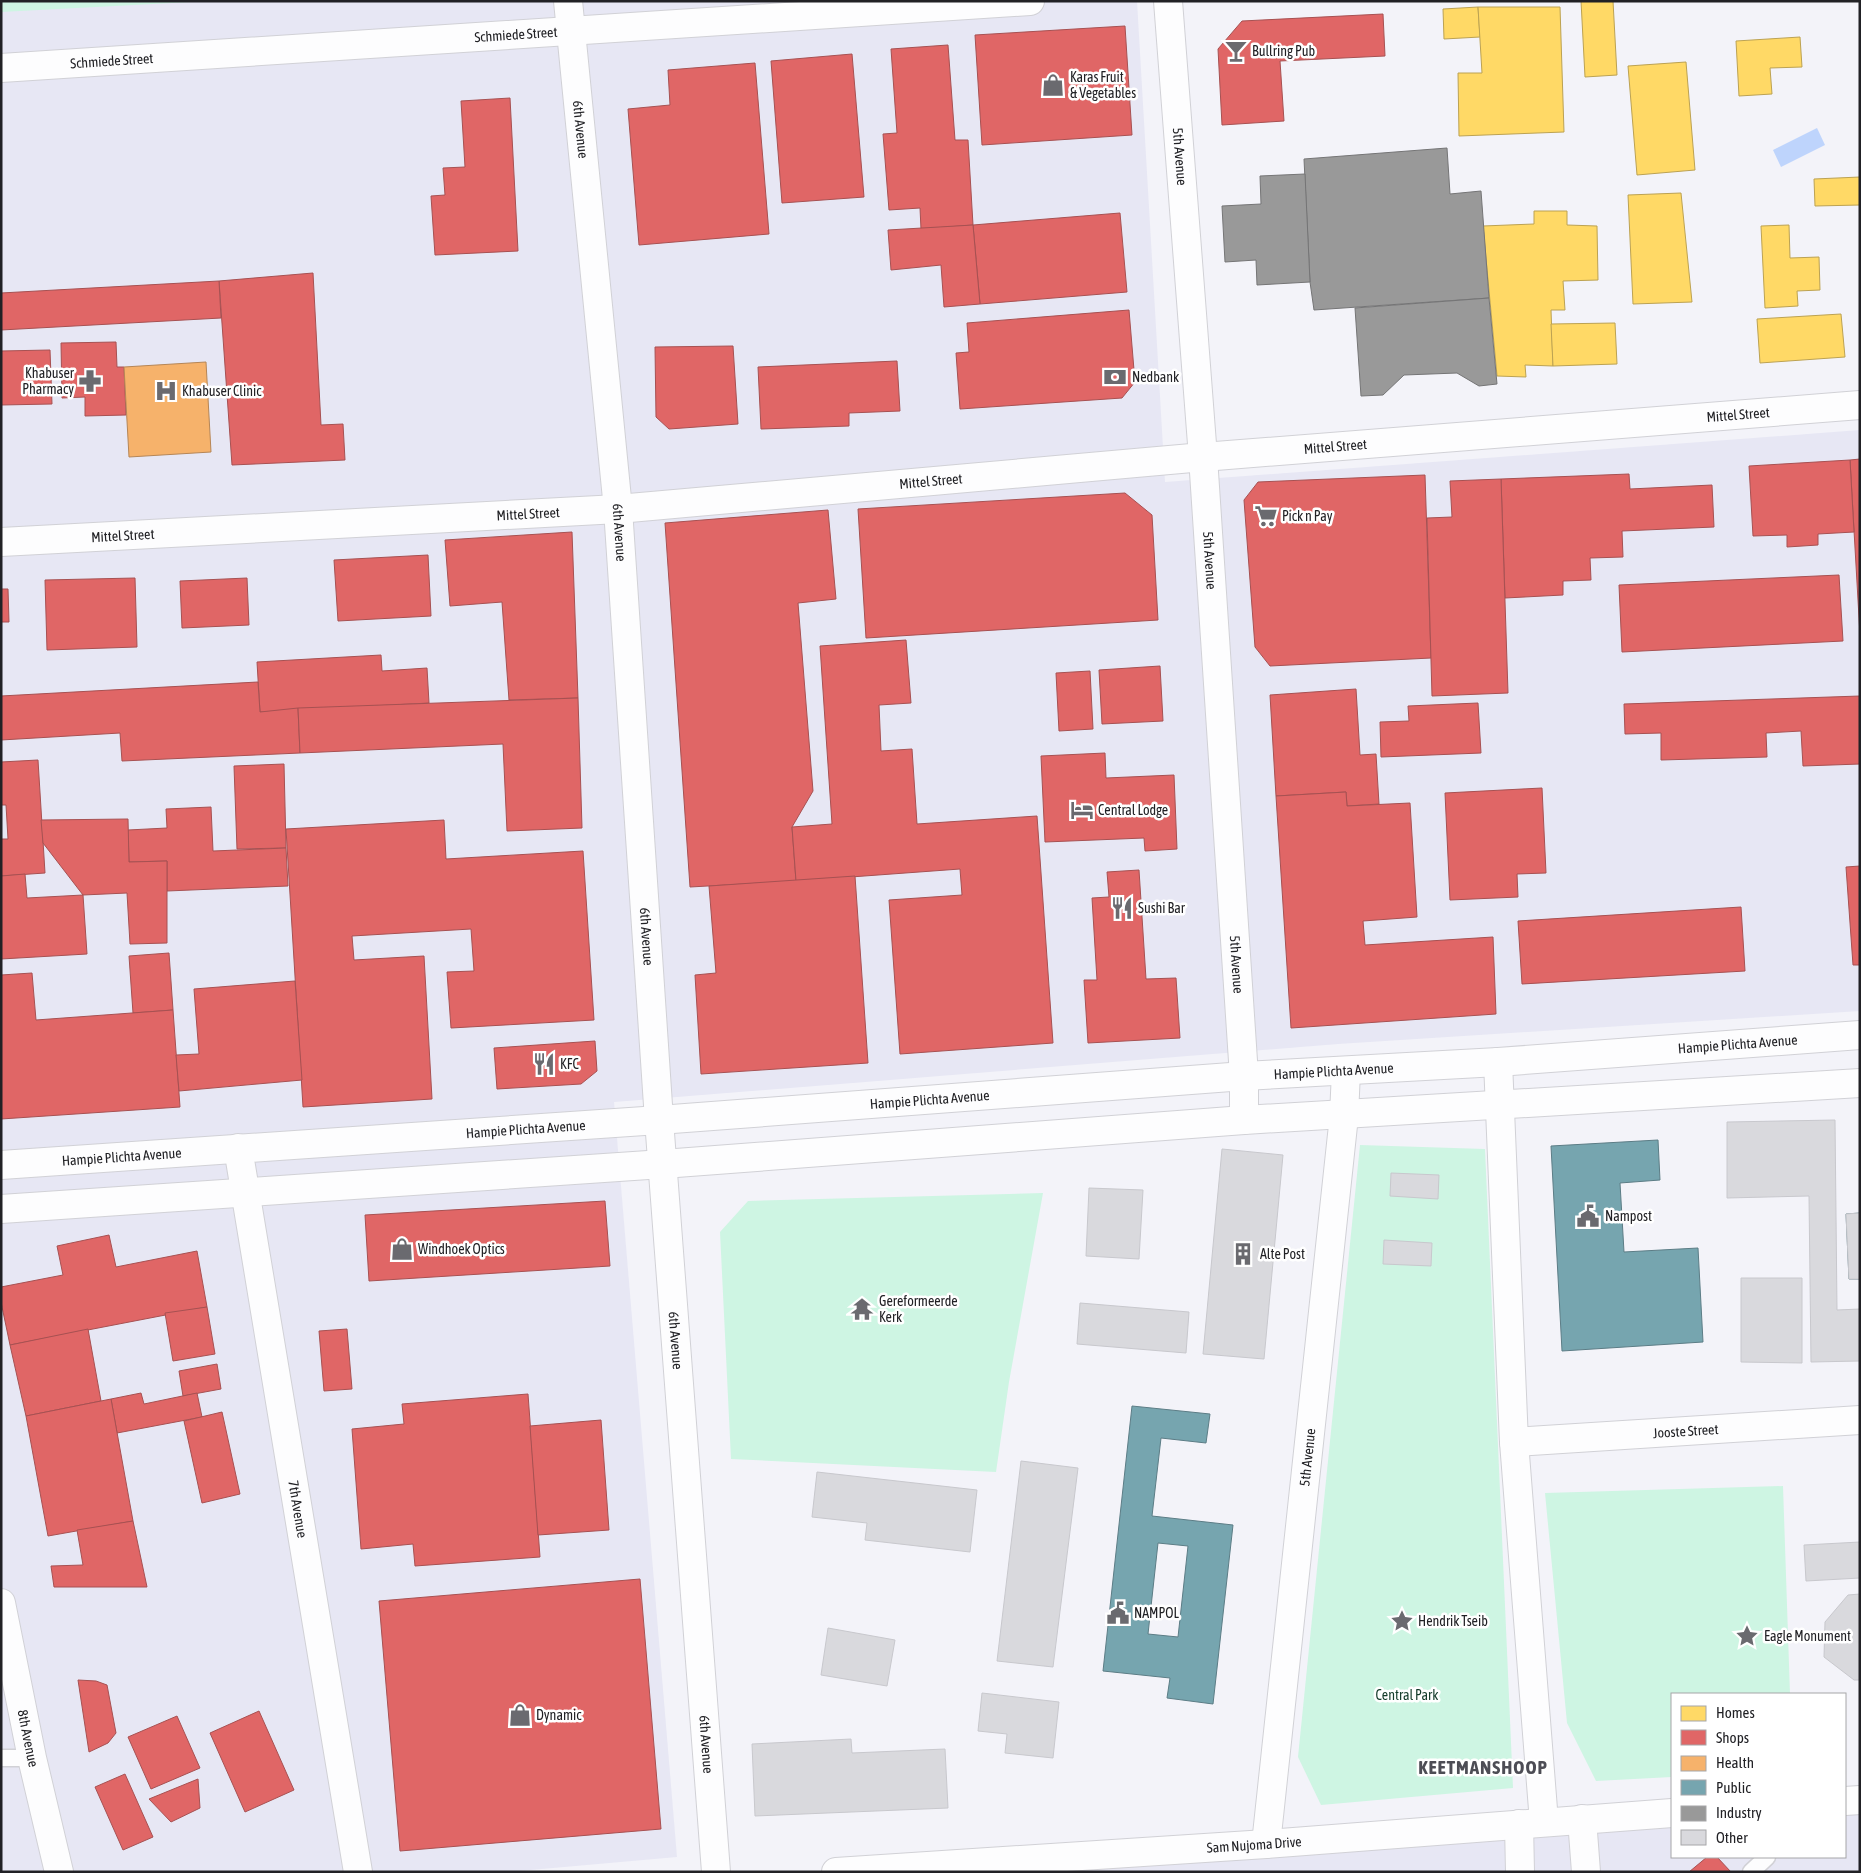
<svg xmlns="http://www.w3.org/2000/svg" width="1861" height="1873" font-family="'Asap Condensed',sans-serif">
  <rect width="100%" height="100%" fill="#f3f3f9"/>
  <g fill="#e7e7f4">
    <path d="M1,1H1137L1165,482L1860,430V1011L1338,1044L614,1102L677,1857L508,1872H1Z"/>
    <path d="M1860,1800V1872H836L1672,1813V1857H1845V1801Z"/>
  </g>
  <g fill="#cef5e3">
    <path d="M1,1H210L1,12Z"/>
    <path d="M1360,1145L1485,1149L1513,1788L1321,1805L1298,1757Z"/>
    <path d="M1043,1193L1009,1382L996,1472L731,1459L720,1232L748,1201Z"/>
    <path d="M1783,1486L1790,1694H1672V1777L1596,1781L1567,1723L1545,1493Z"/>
  </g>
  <path fill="#bed4fc" d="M1817,128L1825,145L1781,167L1773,150Z"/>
  <g fill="#ffd966" stroke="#bca252">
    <path d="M1581,1H1613L1617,75L1585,77Z"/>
    <path d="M1478,7L1480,37L1444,39L1443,9Z"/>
    <path d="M1478,7H1560L1564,132L1459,136L1458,73H1482Z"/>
    <path d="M1800,37L1802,67L1770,68L1772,94L1739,96L1736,41Z"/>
    <path d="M1686,62L1695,170L1637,175L1628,66Z"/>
    <path d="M1860,177V205L1815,206L1814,179Z"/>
    <path d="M1681,193L1692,302L1633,304L1628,195Z"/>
    <path d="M1534,211H1567V225L1597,226L1598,280L1563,281L1565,310H1551L1553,366L1525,365L1526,377L1497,376L1483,226L1534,224Z"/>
    <path d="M1789,225L1790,258L1819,257L1820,290L1797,291L1798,306L1765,308L1761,226Z"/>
    <path d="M1841,314L1845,357L1760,363L1757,319Z"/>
    <path d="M1615,323L1617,364L1553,366L1551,324Z"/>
  </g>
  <g fill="#e06666" stroke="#a75152">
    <path d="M1383,14L1385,56L1280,61L1284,121L1222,125L1218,49L1242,21Z"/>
    <path d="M1125,26L1132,135L982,145L975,35Z"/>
    <path d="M948,45L955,140H968L973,225L921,229L920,208L889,210L883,134L897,133L891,49Z"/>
    <path d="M852,54L864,197L782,203L771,61Z"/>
    <path d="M755,63L769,234L639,245L628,109L670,105L668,70Z"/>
    <path d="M510,98L518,251L435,255L431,196L445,195L443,168L465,167L461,101Z"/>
    <path d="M1120,213L1127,292L980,304L973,225Z"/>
    <path d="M973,225L980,304L944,307L941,265L891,270L888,230Z"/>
    <path d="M313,273L321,425L343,424L345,460L232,465L219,281Z"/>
    <path d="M219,281L221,318L1,330V293Z"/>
    <path d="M1129,310L1135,382L1122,398L960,409L956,353L969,352L967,323Z"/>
    <path d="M116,342L117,367H124L126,415L85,416V397L62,398L61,343Z"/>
    <path d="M733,346L738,424L669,429L656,417L655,347Z"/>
    <path d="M50,350L52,404L1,405V351Z"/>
    <path d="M897,361L900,411L849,413V426L761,429L758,367Z"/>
    <path d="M1860,459V635L1850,460Z"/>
    <path d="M1850,460L1854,532L1818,534V545L1787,547V535L1753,536L1749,466Z"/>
    <path d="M1629,474L1630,489L1712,485L1714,527L1622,531L1623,557L1590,558L1591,580L1563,581V595L1505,598L1501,479Z"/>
    <path d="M1425,475L1431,658L1270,666L1255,647L1244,500L1258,482Z"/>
    <path d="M1501,479L1508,693L1432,696L1427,518L1452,517L1450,481Z"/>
    <path d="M1125,493L1152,515L1158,620L866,638L858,509Z"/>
    <path d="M828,510L836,599L798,603L813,791L792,827L796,881L690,887L665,523Z"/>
    <path d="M572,532L578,698L509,700L502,602L450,606L445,540Z"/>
    <path d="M428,555L431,616L338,621L334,560Z"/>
    <path d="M1839,575L1843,641L1622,652L1619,585Z"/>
    <path d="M135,578L137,647L47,650L45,580Z"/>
    <path d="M247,578L249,625L182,628L180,581Z"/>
    <path d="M1,589H8L9,622H1Z"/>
    <path d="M906,640L911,703L879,705L881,751L912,749L917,824L1037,816L1053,1043L900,1054L889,900L962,895L960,869L796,881L792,827L832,824L820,646Z"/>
    <path d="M381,655L382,671L427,668L429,703L260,712L257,662Z"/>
    <path d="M1160,666L1163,721L1102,724L1099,670Z"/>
    <path d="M1090,671L1093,729L1059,731L1056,673Z"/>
    <path d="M258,682L260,712L298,708L300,753L122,761L120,733L1,740V696Z"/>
    <path d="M1356,689L1360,755L1376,754L1379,804L1347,806L1346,792L1276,796L1270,695Z"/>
    <path d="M1860,696V764L1803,766L1801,731L1766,733L1767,757L1661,760V733L1625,734L1624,704Z"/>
    <path d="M578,698L582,828L507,831L503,744L300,753L298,708Z"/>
    <path d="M1478,703L1481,753L1381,757L1380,722L1409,721L1408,706Z"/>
    <path d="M1105,753L1106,778L1174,775L1177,849L1145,851L1144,838L1045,842L1041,756Z"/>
    <path d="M38,760L45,873L1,876V839H8L6,805H1V762Z"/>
    <path d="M284,764L286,848L237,849L234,766Z"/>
    <path d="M1542,788L1546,873L1517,874L1518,897L1450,900L1445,793Z"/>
    <path d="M1346,792L1347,806L1410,803L1417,917L1363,921L1365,945L1493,937L1496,1014L1291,1028L1276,796Z"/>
    <path d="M211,807L213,851L286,848L288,886L167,891V861L129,862L128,830L167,828L166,809Z"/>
    <path d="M128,819L129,862L167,861V943L130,944L127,893L83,895L43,843L41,820Z"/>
    <path d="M444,820L446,859L583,851L594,1020L451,1028L447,972L474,971L471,929L352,936L354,960L424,956L432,1099L303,1107L286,829Z"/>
    <path d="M1860,866V965H1853L1846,867Z"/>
    <path d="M1139,870L1146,979L1176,978L1180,1038L1088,1043L1084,980H1097L1092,898L1109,897L1107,872Z"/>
    <path d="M25,874L27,898L83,895L87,954L1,959V876Z"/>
    <path d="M855,876L868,1063L701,1074L695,975L716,973L709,886Z"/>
    <path d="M1741,907L1745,971L1522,984L1518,921Z"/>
    <path d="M169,953L173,1010L133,1013L129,956Z"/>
    <path d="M32,973L36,1020L173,1010L180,1107L1,1119V975Z"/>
    <path d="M295,981L302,1080L179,1091L176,1055L199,1054L194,989Z"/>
    <path d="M595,1041L597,1071L581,1084L497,1089L494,1048Z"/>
    <path d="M605,1201L610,1266L369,1281L365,1215Z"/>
    <path d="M109,1235L116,1267L197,1251L207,1307L10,1345L1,1302V1287L63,1275L57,1246Z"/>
    <path d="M207,1307L215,1354L173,1361L165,1313Z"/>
    <path d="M88,1329L101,1401L26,1416L10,1345Z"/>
    <path d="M347,1329L352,1389L324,1391L319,1331Z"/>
    <path d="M217,1364L221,1389L183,1396L179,1371Z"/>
    <path d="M141,1393L144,1404L197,1393L202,1417L117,1433L111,1399Z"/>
    <path d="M528,1394L540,1557L415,1566L413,1544L361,1549L352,1429L404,1424L402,1404Z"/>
    <path d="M111,1399L133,1521L48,1536L26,1416Z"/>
    <path d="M222,1412L240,1494L202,1503L184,1421Z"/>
    <path d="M601,1420L609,1530L538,1535L530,1426Z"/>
    <path d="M133,1521L147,1587H54L51,1566L83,1565L77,1530Z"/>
    <path d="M640,1579L661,1829L400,1851L379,1601Z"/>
    <path d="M78,1680L96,1681L107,1685L116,1733L108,1743L89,1752Z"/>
    <path d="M259,1711L294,1790L245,1812L210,1733Z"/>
    <path d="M177,1716L200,1768L151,1789L128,1737Z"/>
    <path d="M125,1774L153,1837L123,1850L95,1787Z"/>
    <path d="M198,1779L200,1808L171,1822L149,1799Z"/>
    <path d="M1707,1857H1717L1731,1872H1689Z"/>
  </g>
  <path fill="#f6b26b" stroke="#b68656" d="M206,362L211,452L129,457L124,367Z"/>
  <g fill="#76a5af" stroke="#5c7d86" fill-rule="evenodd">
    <path d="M1658,1140L1660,1180L1620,1183L1624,1252L1698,1248L1703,1342L1562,1351L1551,1146Z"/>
    <path d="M1860,1213V1279H1849L1846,1214Z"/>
    <path d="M1132,1406L1210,1414L1206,1443L1161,1438L1152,1516L1233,1525L1213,1704L1167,1698L1170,1678L1103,1671ZM1158,1543L1188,1546L1178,1637L1148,1634Z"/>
  </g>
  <g fill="#999" stroke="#757576">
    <path d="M1447,148L1450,194L1481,191L1489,298L1314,310L1310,282L1304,159Z"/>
    <path d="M1305,174L1310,282L1257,285L1256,260L1225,262L1222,206L1261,204L1260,176Z"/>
    <path d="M1489,298L1497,384L1479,386L1457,373L1404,375L1383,395L1361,396L1355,308Z"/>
  </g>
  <g fill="#d9d9dd" stroke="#c8c8cd">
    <path d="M1835,1120L1837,1310L1860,1309V1361L1811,1362L1809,1196L1727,1198V1122Z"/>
    <path d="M1222,1149L1283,1155L1264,1359L1203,1354Z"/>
    <path d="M1391,1173L1439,1175L1438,1199L1390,1196Z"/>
    <path d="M1089,1188L1143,1190L1139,1259L1086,1256Z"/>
    <path d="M1860,1213V1279H1849L1846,1214Z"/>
    <path d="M1384,1240L1432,1243L1431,1266L1383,1264Z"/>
    <path d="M1741,1278H1802V1363L1741,1362Z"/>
    <path d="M1080,1303L1189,1312L1186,1353L1077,1344Z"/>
    <path d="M1021,1461L1078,1468L1053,1667L997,1661Z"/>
    <path d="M817,1472L977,1490L970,1552L865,1540L867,1523L812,1517Z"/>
    <path d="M1860,1542V1578L1806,1581L1804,1545Z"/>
    <path d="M1860,1594V1680H1854L1824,1657L1825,1622L1848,1595Z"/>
    <path d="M828,1628L895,1640L887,1686L821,1675Z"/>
    <path d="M982,1693L1059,1702L1053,1758L1005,1753L1007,1734L978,1731Z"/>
    <path d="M851,1739L852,1753L945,1749L948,1808L755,1816L752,1744Z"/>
  </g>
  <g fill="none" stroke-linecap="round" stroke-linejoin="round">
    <defs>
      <g id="lane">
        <path d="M1,1758H32"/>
        <path d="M1751,1872L1767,1857"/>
      </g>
      <g id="street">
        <path id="s1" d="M568,1L618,509L659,1120L716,1872"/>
        <path id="s2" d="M1168,1L1203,457L1244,1076V1120"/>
        <path id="s3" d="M1,68L1030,1"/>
        <path id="s4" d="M1,542L618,509L1203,457L1860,405"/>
        <path d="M1498,1062L1514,1442L1544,1822"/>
        <path id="s5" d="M238,1148L358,1872"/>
        <path id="s6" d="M1,1165L659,1120L1244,1076L1498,1062L1860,1035"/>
        <path d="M1,1209L663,1164L1244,1120L1860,1083"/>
        <path id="s7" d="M1514,1442L1860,1420"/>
        <path id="s8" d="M1,1603L32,1758L59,1872"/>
        <path id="s9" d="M1266,1844L1344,1116L1346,1071"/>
      </g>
      <g id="secondary">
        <path d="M1845,1801L1860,1800"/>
        <path d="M1582,1819L1586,1872"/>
        <path d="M1519,1824L1520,1872"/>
        <path id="s10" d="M836,1872L1266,1844L1672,1813"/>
      </g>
    </defs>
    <use href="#lane" stroke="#d1d1d6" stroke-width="19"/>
    <use href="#street" stroke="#d1d1d6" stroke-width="30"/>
    <use href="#secondary" stroke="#d1d1d6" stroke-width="30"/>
    <use href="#lane" stroke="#fdfdfe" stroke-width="16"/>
    <use href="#street" stroke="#fdfdfe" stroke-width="28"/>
    <use href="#secondary" stroke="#fdfdfe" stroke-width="28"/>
  </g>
  <defs>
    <symbol id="bar-bare" viewBox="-9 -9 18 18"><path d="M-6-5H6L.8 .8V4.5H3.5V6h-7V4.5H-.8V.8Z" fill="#6a6a6f" stroke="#fff" stroke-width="2.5" paint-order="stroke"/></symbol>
    <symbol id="shop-bare" viewBox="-9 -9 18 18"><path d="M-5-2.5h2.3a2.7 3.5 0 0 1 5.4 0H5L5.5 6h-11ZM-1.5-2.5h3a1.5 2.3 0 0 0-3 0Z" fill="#6a6a6f" stroke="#fff" stroke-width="2.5" paint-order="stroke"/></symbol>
    <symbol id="bank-bare" viewBox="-9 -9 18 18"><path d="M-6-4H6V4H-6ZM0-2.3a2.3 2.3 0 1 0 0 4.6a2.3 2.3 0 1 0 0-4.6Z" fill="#6a6a6f" stroke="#fff" stroke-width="2.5" paint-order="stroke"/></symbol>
    <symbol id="pharmacy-bare" viewBox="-9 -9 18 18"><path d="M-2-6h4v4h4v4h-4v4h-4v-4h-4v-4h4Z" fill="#6a6a6f" stroke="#fff" stroke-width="2.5" paint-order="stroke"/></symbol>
    <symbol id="hospital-bare" viewBox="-9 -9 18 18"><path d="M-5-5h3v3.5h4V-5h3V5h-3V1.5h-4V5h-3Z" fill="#6a6a6f" stroke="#fff" stroke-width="2.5" paint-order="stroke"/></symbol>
    <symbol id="supermarket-bare" viewBox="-9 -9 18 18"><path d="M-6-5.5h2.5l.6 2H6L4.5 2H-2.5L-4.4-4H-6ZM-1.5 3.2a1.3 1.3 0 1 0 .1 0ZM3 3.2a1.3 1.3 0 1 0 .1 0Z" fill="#6a6a6f" stroke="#fff" stroke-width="2.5" paint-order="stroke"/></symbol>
    <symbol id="hotel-bare" viewBox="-9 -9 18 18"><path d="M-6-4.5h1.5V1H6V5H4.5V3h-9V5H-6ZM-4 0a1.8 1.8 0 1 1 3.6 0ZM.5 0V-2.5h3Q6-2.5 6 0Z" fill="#6a6a6f" stroke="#fff" stroke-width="2.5" paint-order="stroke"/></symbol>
    <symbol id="restaurant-bare" viewBox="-9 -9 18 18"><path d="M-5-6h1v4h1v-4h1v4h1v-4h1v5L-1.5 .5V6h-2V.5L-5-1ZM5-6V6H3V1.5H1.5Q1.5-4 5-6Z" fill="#6a6a6f" stroke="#fff" stroke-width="2.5" paint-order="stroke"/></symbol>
    <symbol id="civic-bare" viewBox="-9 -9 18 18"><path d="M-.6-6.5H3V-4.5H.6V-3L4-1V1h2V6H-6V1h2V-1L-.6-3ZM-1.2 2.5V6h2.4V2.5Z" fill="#6a6a6f" stroke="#fff" stroke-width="2.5" paint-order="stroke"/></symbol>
    <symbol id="building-bare" viewBox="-9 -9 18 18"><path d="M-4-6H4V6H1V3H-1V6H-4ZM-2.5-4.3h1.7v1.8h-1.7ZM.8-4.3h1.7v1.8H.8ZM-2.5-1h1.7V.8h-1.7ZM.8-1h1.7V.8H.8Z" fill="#6a6a6f" stroke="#fff" stroke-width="2.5" paint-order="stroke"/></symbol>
    <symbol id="temple-bare" viewBox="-9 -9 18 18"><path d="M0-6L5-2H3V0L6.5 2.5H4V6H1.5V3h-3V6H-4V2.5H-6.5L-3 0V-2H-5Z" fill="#6a6a6f" stroke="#fff" stroke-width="2.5" paint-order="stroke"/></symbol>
    <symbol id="sight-bare" viewBox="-9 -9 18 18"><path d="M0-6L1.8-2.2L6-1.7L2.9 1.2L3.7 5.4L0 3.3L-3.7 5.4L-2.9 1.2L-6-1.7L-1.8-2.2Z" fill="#6a6a6f" stroke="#fff" stroke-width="2.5" paint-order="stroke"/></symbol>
  </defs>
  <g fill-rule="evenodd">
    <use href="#bar-bare" x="1220" y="35" width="32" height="32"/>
    <use href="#shop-bare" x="1037" y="69" width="32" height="32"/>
    <use href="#bank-bare" x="1099" y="361" width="32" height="32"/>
    <use href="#pharmacy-bare" x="74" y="365" width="32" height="32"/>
    <use href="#hospital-bare" x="150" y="375" width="32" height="32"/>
    <use href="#supermarket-bare" x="1250" y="500" width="32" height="32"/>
    <use href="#hotel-bare" x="1066" y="794" width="32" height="32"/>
    <use href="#restaurant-bare" x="1106" y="892" width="32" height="32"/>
    <use href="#restaurant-bare" x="528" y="1048" width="32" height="32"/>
    <use href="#civic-bare" x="1572" y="1200" width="32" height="32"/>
    <use href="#shop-bare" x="386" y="1233" width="32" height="32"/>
    <use href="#building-bare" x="1227" y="1238" width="32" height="32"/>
    <use href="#temple-bare" x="846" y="1293" width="32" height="32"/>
    <use href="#civic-bare" x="1102" y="1597" width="32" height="32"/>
    <use href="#sight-bare" x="1386" y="1605" width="32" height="32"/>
    <use href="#sight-bare" x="1731" y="1620" width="32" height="32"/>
    <use href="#shop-bare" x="504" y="1699" width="32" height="32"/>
  </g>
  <g text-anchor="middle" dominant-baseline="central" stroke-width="5" stroke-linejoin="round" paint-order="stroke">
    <g font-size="14" fill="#212125" stroke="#fff">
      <text stroke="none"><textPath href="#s3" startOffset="516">Schmiede Street</textPath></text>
      <text stroke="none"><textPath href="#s3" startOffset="111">Schmiede Street</textPath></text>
      <text stroke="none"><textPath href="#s1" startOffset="129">6th Avenue</textPath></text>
      <text stroke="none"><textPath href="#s2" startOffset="156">5th Avenue</textPath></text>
      <text stroke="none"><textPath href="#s4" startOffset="1742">Mittel Street</textPath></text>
      <text stroke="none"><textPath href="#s4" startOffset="1338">Mittel Street</textPath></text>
      <text stroke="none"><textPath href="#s4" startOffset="932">Mittel Street</textPath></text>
      <text stroke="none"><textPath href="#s4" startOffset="528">Mittel Street</textPath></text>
      <text stroke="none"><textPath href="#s1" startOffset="534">6th Avenue</textPath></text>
      <text stroke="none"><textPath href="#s4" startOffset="122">Mittel Street</textPath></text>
      <text stroke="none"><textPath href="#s2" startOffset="561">5th Avenue</textPath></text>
      <text stroke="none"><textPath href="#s1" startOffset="939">6th Avenue</textPath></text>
      <text stroke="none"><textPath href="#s2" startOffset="966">5th Avenue</textPath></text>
      <text stroke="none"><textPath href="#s6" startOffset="1741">Hampie Plichta Avenue</textPath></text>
      <text stroke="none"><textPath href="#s6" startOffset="1336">Hampie Plichta Avenue</textPath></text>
      <text stroke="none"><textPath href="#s6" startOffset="931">Hampie Plichta Avenue</textPath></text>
      <text stroke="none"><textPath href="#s6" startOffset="526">Hampie Plichta Avenue</textPath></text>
      <text stroke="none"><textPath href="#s6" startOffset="121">Hampie Plichta Avenue</textPath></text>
      <text stroke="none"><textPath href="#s1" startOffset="1344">6th Avenue</textPath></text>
      <text stroke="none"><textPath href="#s7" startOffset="172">Jooste Street</textPath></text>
      <text stroke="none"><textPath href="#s9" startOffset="389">5th Avenue</textPath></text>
      <text stroke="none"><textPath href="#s5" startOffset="366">7th Avenue</textPath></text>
      <text stroke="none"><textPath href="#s8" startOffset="138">8th Avenue</textPath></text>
      <text stroke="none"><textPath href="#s1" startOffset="1749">6th Avenue</textPath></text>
      <text stroke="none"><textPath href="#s10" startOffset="419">Sam Nujoma Drive</textPath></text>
    </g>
    <g font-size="14" fill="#212125" stroke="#fff" text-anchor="start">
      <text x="1252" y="51">Bullring Pub</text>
      <text x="1070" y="77">Karas Fruit<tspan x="1070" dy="16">&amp; Vegetables</tspan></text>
      <text x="74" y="373" text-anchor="end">Khabuser<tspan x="74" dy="16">Pharmacy</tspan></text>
      <text x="1132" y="377">Nedbank</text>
      <text x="182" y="391">Khabuser Clinic</text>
      <text x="1282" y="516">Pick n Pay</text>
      <text x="1098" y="810">Central Lodge</text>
      <text x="1138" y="908">Sushi Bar</text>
      <text x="560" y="1064">KFC</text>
      <text x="1605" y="1216">Nampost</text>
      <text x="418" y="1249">Windhoek Optics</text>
      <text x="1260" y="1254">Alte Post</text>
      <text x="879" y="1301">Gereformeerde<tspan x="879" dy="16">Kerk</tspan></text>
      <text x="1134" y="1613">NAMPOL</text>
      <text x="1418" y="1621">Hendrik Tseib</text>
      <text x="1764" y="1636">Eagle Monument</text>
      <text x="536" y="1715">Dynamic</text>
    </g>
    <g font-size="14" fill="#143b2a" stroke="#fff">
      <text x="1407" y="1695">Central Park</text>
    </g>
    <g font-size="19" font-weight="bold" letter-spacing="1" fill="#4d4d55" stroke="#fff">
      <text x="1483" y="1767">KEETMANSHOOP</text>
    </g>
  </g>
  <rect width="1861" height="1873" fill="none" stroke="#212125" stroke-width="5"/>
  <rect x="1671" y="1693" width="175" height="165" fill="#ffffff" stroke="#a6a6a8"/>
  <rect x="1681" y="1706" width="25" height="15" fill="#ffd966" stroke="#a6a6a8"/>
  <text x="1716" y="1718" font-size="15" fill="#212125">Homes</text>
  <rect x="1681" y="1730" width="25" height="15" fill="#e06666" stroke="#a6a6a8"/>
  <text x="1716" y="1743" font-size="15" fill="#212125">Shops</text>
  <rect x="1681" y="1756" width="25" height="15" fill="#f6b26b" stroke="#a6a6a8"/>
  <text x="1716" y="1768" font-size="15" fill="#212125">Health</text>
  <rect x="1681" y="1780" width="25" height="15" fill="#76a5af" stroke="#a6a6a8"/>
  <text x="1716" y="1793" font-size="15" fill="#212125">Public</text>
  <rect x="1681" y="1806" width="25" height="15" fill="#999999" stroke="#a6a6a8"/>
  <text x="1716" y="1818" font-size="15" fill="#212125">Industry</text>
  <rect x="1681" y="1830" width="25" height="15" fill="#d9d9dd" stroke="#a6a6a8"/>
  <text x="1716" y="1843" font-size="15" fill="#212125">Other</text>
</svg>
